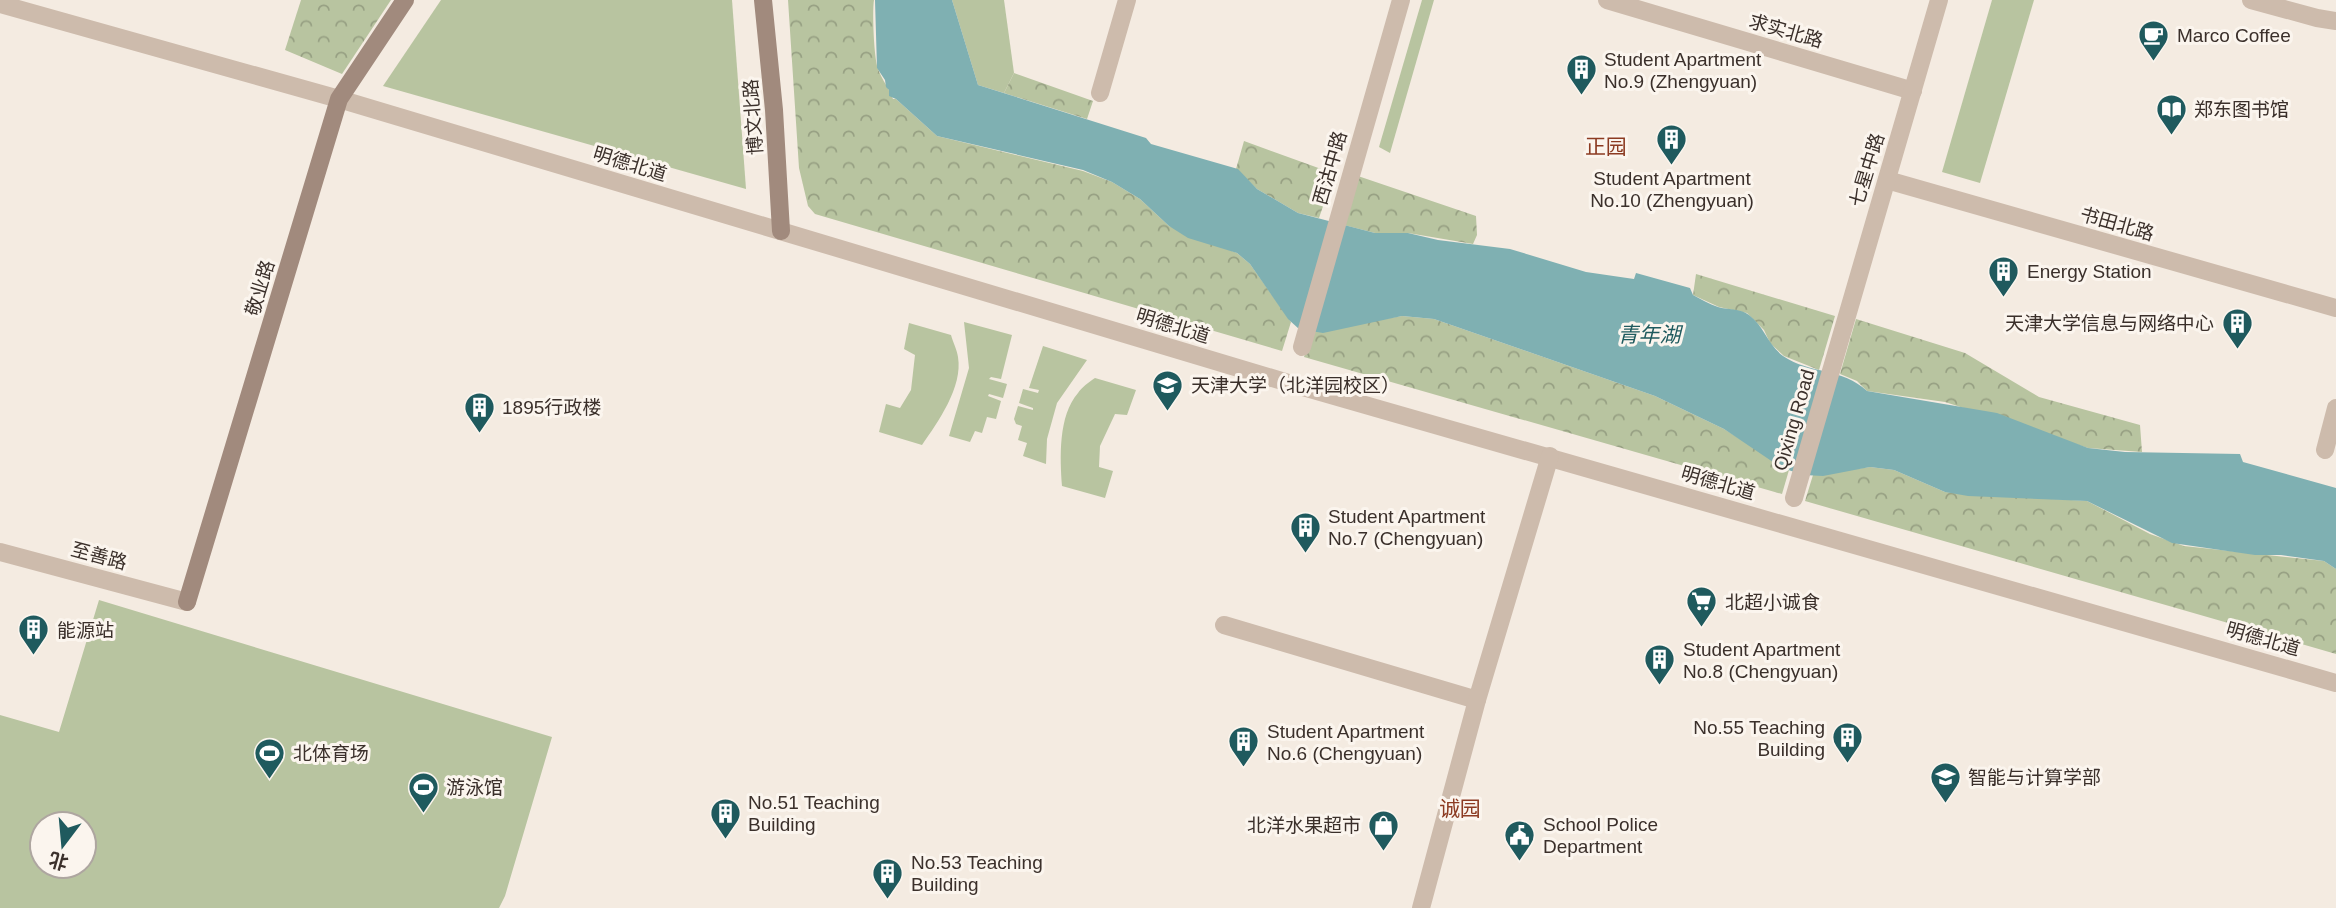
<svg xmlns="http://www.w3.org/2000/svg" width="2336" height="908" font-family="Helvetica,'Noto Sans SC',sans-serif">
  <defs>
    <pattern id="forest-crowns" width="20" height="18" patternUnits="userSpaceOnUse" patternTransform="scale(1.75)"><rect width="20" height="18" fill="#b8c4a0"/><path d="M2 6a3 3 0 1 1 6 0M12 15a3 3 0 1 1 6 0" fill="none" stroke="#97a083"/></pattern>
  </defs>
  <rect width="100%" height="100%" fill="#f4ebe1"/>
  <g fill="#b8c4a0" fill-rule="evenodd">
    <path d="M441,0H732L746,189L383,86Z"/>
    <path d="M952,0H1004L1014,73L1004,93L978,85Z"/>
    <path d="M1422,0H1434L1390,153L1379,147Z"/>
    <path d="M1992,0H2034L1980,183L1942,172Z"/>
    <path d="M964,322L1012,335L1001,379L991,377L989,379L1007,384L1003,398L989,394L988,396L1001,401L996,419L987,417L982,433L975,431L970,442L949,436L969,368Z"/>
    <path d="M909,323L951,335C953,342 957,350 958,357C963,387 938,422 922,445L879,432L886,404L900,408L911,390L915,355L904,349Z"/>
    <path d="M1043,346L1087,360L1057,403L1047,439L1046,464L1023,456L1027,443L1018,440L1022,426L1016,424L1014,419L1018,406L1033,410V408L1019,403L1023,389L1038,393L1039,390L1029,388Z"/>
    <path d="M1095,378L1136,390L1127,415L1115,414L1100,446L1099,467L1113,471L1105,498L1062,486C1060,458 1058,416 1078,393C1082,387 1089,382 1095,378Z"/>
    <path d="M99,600L552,737L505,896L499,908H0V715L59,732ZM42,824H84V866H42Z"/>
  </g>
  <g fill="url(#forest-crowns)">
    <path d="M301,0H391L342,74L285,50Z"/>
    <path d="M788,0H874C872,12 874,59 878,69C882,80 889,88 893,99H896L937,136L1083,171L1112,182L1140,199L1169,226L1237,253L1250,264L1291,322L1282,351L815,214L808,206L799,168Z"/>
    <path d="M1014,73L1093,101L1087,119L1004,93Z"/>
    <path d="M1244,141L1324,170L1332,180L1319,218L1298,213L1257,189L1236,169Z"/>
    <path d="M1355,175L1476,216L1477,235L1473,244L1408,233H1375L1340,224Z"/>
    <path d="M1696,274L1835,316L1819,370L1784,356L1770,343L1764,330L1747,313L1719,307L1693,295Z"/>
    <path d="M1402,316L1434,319L1655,396L1724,429L1789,470L1782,494L1304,357L1312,331Z"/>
    <path d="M1856,319L1965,353L2039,397L2140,425L2142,452L2088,448L1945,402L1867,391L1857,381L1840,374Z"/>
    <path d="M1870,467L1894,470L1945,492L2087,501L2150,534L2184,546L2324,561L2336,569V654L1805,501L1813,475Z"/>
  </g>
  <path fill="#7fb0b2" d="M875,0H952L978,85L1146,138L1151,144L1238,169L1257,189L1298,213L1375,233H1408L1438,240L1510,249L1586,272L1634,279L1636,273L1690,288L1693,295C1701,299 1709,304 1718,307C1727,310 1740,308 1749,315C1764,326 1768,345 1783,356C1809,374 1843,368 1867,391L1997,413L2088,448L2125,452L2240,454L2243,462L2336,488V569L2324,561L2281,555H2255L2172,543L2087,501L1968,496L1945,492L1894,470L1870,467L1823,476L1804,475L1782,468L1724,429L1655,396L1434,319L1402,316L1323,333L1299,329L1288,319L1250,264L1237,253L1188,238L1169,226L1140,199L1112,182L1083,170L937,136L896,99L889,96V90L886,87L885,80L877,68Z"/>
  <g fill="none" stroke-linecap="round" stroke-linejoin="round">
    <g stroke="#cdbbac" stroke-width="18">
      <path d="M1607,0L1913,91"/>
      <path d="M2251,0L2317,18L2336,21"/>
      <path d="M0,4L339,99L1292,384L2336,683"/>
      <path d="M1100,93L1127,0"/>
      <path d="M1887,180L2336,308"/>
      <path d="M1302,347L1401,0"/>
      <path d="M2325,450L2336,408"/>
      <path d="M1794,498L1939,0"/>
      <path d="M0,552L187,602"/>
      <path d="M1224,625L1477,700"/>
      <path d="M1421,908L1477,700L1550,456"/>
    </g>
    <g stroke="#a18a7d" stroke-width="18">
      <path d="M763,0L774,110L781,231"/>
      <path d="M187,602L339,99L405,0"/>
    </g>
  </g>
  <defs>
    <symbol id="cafe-pin" viewBox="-11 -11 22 30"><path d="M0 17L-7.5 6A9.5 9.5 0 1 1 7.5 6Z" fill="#1f5a5e" stroke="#fbf5ee"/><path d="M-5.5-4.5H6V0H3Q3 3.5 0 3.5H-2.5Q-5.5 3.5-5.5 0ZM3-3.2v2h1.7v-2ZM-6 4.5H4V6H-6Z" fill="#fff"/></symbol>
    <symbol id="building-pin" viewBox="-11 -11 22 30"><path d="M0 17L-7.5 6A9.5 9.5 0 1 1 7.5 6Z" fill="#1f5a5e" stroke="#fbf5ee"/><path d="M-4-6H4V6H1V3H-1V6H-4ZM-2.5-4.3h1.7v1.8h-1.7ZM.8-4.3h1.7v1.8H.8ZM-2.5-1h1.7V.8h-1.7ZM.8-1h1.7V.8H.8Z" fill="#fff"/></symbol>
    <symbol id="library-pin" viewBox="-11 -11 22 30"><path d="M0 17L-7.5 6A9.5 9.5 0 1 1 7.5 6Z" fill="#1f5a5e" stroke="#fbf5ee"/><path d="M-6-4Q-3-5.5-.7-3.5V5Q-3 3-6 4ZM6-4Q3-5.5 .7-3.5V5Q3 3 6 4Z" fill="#fff"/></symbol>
    <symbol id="university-pin" viewBox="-11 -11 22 30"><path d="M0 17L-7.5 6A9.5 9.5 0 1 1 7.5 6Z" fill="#1f5a5e" stroke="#fbf5ee"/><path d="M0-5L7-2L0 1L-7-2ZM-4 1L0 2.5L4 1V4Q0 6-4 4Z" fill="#fff"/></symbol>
    <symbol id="supermarket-pin" viewBox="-11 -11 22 30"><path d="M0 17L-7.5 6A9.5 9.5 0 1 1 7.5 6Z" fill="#1f5a5e" stroke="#fbf5ee"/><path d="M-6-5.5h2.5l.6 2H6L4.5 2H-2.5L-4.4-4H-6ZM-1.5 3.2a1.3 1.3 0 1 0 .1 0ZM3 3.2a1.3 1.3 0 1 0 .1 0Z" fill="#fff"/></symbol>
    <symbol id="stadium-pin" viewBox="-11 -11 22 30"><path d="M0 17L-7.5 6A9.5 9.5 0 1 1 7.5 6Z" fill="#1f5a5e" stroke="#fbf5ee"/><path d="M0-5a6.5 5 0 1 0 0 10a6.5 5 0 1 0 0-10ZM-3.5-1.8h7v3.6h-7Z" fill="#fff"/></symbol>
    <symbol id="shop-pin" viewBox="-11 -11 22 30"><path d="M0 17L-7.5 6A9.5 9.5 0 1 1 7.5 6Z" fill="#1f5a5e" stroke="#fbf5ee"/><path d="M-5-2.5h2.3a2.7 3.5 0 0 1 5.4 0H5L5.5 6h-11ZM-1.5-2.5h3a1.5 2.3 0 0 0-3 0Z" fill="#fff"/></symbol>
    <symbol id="civic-pin" viewBox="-11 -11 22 30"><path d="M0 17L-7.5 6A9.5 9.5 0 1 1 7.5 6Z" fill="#1f5a5e" stroke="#fbf5ee"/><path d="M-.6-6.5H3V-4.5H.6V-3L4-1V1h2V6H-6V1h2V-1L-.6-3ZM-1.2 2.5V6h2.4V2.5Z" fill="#fff"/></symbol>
  </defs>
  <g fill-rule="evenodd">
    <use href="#cafe-pin" x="2136" y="18" width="35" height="47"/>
    <use href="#building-pin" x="1564" y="52" width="35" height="47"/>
    <use href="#library-pin" x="2154" y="92" width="35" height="47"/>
    <use href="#building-pin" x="1654" y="122" width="35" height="47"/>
    <use href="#building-pin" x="1986" y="254" width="35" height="47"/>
    <use href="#building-pin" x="2220" y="306" width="35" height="47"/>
    <use href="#university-pin" x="1150" y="368" width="35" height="47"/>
    <use href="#building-pin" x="462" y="390" width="35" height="47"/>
    <use href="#building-pin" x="1288" y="510" width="35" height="47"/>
    <use href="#supermarket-pin" x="1684" y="584" width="35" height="47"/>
    <use href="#building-pin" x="16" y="612" width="35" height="47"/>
    <use href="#building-pin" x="1642" y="642" width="35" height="47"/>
    <use href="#building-pin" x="1830" y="720" width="35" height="47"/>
    <use href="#building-pin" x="1226" y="724" width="35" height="47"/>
    <use href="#stadium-pin" x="252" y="736" width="35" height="47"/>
    <use href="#university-pin" x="1928" y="760" width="35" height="47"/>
    <use href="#stadium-pin" x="406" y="770" width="35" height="47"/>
    <use href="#building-pin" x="708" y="796" width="35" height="47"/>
    <use href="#shop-pin" x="1366" y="808" width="35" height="47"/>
    <use href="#civic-pin" x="1502" y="818" width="35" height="47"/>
    <use href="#building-pin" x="870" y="856" width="35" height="47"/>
  </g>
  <g text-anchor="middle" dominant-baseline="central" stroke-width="6" stroke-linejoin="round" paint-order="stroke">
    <g font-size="19" fill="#3b302b" stroke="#fbf5ee">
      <text transform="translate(1786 31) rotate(16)">求实北路</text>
      <text transform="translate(753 117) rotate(-94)">博文北路</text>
      <text transform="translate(630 164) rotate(17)">明德北道</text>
      <text transform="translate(1330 168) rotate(-74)">西沽中路</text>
      <text transform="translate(1867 170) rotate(-73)">七星中路</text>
      <text transform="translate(2117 224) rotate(16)">书田北路</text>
      <text transform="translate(260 288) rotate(-73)">敬业路</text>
      <text transform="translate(1173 326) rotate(17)">明德北道</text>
      <text transform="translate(1794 420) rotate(-74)">Qixing Road</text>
      <text transform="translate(1718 483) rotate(16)">明德北道</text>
      <text transform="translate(99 556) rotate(15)">至善路</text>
      <text transform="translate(2263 639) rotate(16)">明德北道</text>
    </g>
    <g font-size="19" fill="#3b302b" stroke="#fbf5ee" text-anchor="start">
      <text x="2177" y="35">Marco Coffee</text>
      <text x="1604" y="59">Student Apartment<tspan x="1604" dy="22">No.9 (Zhengyuan)</tspan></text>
      <text x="2194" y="109">郑东图书馆</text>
      <text x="1672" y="178" text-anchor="middle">Student Apartment<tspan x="1672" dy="22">No.10 (Zhengyuan)</tspan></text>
      <text x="2027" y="271">Energy Station</text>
      <text x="2214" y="323" text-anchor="end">天津大学信息与网络中心</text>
      <text x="1191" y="385">天津大学（北洋园校区）</text>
      <text x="502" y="407">1895行政楼</text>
      <text x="1328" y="516">Student Apartment<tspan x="1328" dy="22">No.7 (Chengyuan)</tspan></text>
      <text x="1725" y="602">北超小诚食</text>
      <text x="57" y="630">能源站</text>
      <text x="1683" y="649">Student Apartment<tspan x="1683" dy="22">No.8 (Chengyuan)</tspan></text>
      <text x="1825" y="727" text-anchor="end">No.55 Teaching<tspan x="1825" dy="22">Building</tspan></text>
      <text x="1267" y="731">Student Apartment<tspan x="1267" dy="22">No.6 (Chengyuan)</tspan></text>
      <text x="293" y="753">北体育场</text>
      <text x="1968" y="777">智能与计算学部</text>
      <text x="446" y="787">游泳馆</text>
      <text x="748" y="802">No.51 Teaching<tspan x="748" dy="22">Building</tspan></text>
      <text x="1543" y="824">School Police<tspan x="1543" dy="22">Department</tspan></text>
      <text x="1361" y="825" text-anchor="end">北洋水果超市</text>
      <text x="911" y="862">No.53 Teaching<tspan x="911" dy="22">Building</tspan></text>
    </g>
    <g font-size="21" fill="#8c3b22" stroke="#fbf5ee">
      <text x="1606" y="146">正园</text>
      <text x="1460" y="808">诚园</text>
    </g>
    <g font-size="21" font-style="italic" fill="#1f5a5e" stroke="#fbf5ee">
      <text x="1649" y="334">青年湖</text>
    </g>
  </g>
  <g transform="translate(63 845) rotate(196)"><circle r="33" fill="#fbf5ee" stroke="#aea6a0" stroke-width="2"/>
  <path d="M0-5L12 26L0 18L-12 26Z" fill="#1f5a5e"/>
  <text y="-10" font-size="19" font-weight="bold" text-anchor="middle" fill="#3b302b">北</text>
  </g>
</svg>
